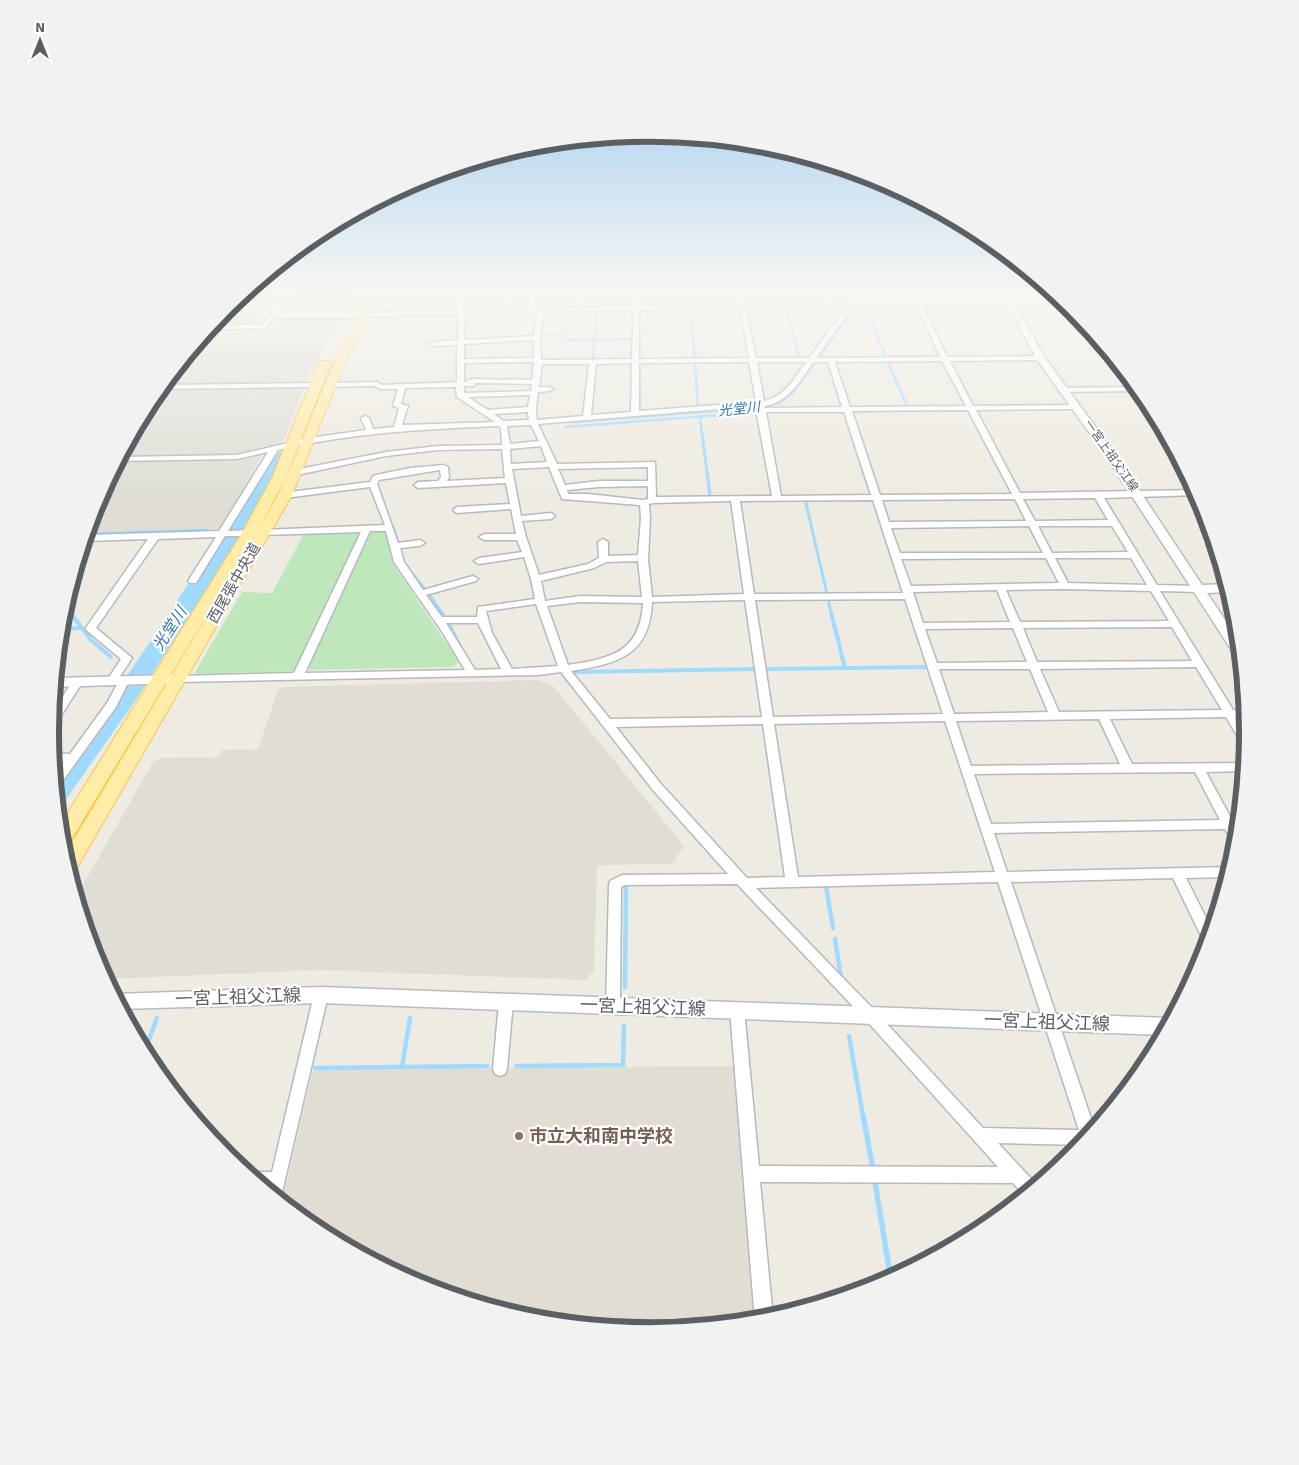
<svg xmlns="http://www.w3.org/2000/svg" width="1299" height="1465" font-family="Signika,'Noto Sans JP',sans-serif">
  <rect width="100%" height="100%" fill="#eeebe2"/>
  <g fill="#dfddd6">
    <path d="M284,318H338L341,319L305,382L163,385L207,332L273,331L279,320Z"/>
    <path d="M299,389L303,391L284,440L280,443L238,454L121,456L151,399L158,390Z"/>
    <path d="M262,456L219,529L87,533L96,503L117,462L236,461Z"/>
    <path d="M537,680L553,686L684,846L672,864L602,865L597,867L594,971L584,980L322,970L105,979L96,962L76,897L153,762L161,758L219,757L222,750L258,749L278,690L284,687Z"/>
  </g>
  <path fill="#e1ddd2" d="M735,1066L756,1322L649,1332L532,1320L420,1286L316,1231L282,1202L313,1070Z"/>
  <g fill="#bee8bc">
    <path d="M248,290H276L258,321L249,324H213L226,308Z"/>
    <path d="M292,290H360C357,296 352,306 347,309C336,316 292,314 282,309Z"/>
    <path d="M361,530L296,671L194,674L242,592L272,593L305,532Z"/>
    <path d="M373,530L385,531L393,564L459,662L453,667L311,670L308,667L370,532Z"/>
  </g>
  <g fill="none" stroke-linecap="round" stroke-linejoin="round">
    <g stroke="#a1daff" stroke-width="2.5">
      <path d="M639,290V305"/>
      <path d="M688,290L689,305"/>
      <path d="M783,290L786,303"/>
      <path d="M859,300L867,290"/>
      <path d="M609,306L610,290"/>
      <path d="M786,307L800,360"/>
      <path d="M556,308L559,290"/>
      <path d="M690,308L695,360"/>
      <path d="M484,310L490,290"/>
      <path d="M416,311L423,290"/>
      <path d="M639,312V360"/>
      <path d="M868,312L887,359"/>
      <path d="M542,336H564L563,340L633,339V335"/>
      <path d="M593,357L597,310"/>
      <path d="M888,362L907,406"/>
      <path d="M639,363L640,412"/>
      <path d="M695,363L698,408"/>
      <path d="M700,417L702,434"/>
      <path d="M573,422L756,408L779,403L792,394L856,306"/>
      <path d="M566,427L758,412"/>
    </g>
    <g stroke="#a1daff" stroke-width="3">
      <path d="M702,433L710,495"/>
      <path d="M808,499H805L827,594"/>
      <path d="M393,527L398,543"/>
      <path d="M86,534L206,530"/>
      <path d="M406,566L424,588"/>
      <path d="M429,594L442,613"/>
      <path d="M828,599L831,613"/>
      <path d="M65,604L71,613"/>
    </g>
    <g stroke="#a1daff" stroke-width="4">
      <path d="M70,612L90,639L111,657"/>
      <path d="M441,612L445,618"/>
      <path d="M831,612L845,668"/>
      <path d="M448,623L460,646"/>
      <path d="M60,629L82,628"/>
      <path d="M768,669L929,667"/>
      <path d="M573,672L757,669"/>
    </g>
    <g stroke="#a1daff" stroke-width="4.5">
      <path d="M826,886L833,928"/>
      <path d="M835,939L841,977"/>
      <path d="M625,987L626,887"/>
      <path d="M849,1036L863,1116"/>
      <path d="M144,1053L157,1018"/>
      <path d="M516,1066L623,1065L624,1026"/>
      <path d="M402,1067L410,1018"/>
      <path d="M315,1068L487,1066"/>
    </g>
    <g stroke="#a1daff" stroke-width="5.5">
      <path d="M863,1115L873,1169"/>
      <path d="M875,1182L891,1280"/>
    </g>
    <path fill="#a1daff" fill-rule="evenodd" d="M275,452L281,453L284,457L230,552L135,701L65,801L57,804L55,778C131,674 200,569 266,457L269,453Z"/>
    <defs>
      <g id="street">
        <path d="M459,290H465V310L526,309L530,290H536L533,309L541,307L579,308L581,290H587L585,307L633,306V290H639V306L739,304L737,290H743L746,304L825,302L821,290H827L831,302L851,301L859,290H865L816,358L940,357L916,303L921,302L947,357L1041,356L1045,358L1041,360L950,361L973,406L1076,405L1080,407L1076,409L976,410L1020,493L1197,490L1199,495L1104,498L1157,585L1199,586L1204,589L1199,592L1160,591L1233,710L1247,709V717H1237L1249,736L1247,748L1244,747L1226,717L1110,719L1132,764L1246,763L1245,771L1206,772L1239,833L1238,847L1234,845L1225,829L994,833L1007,872L1232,867L1229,877L1186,878L1213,932L1208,945L1205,944L1173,878L1011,882L1095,1130L1082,1145L998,1143L1037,1185L1025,1196L1013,1183L760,1182L773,1319L755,1321L730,1010L732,1006L737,1004L742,1006L744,1010L759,1166L998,1167L865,1019L737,884L625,885L621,887L620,1006L618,1010L613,1012L608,1010L606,1006L609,885L610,881L622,875L728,874L653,790L561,672L539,675L178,682L173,679L178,676L294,673L361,532L264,535L261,534V530L385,525L370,487L285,498L282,497V493L370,482L373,476L376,475L410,468L444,465L448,467L449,477L447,481L505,478L502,449L438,450L386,456L297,475L293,472L294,470L386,452L438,446L502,445L501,428L499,426C425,429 350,433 278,450L228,531L249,530L254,533L249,536H225L196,583H190L188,581L216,537L158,539L96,628L132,658L115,684L111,685L106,682L121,659L85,629L148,539L85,541L86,535L219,531L268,452L237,459L118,461L121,457L237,455L309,438L366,430L361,418L365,416L369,418L373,429L394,427L399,408L393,406L398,389H380L375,386L329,387L325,385L329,383L377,382L382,385L457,382V345L432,346L429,344L432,342L458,340V314L353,317L350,315L353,313L458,310ZM848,305L809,358H756L746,308ZM740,308L749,358L639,359V310ZM633,310L632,359L541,360L540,338L544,312ZM537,313L534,336L464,340L465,314ZM534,340V358L464,359V344ZM942,361L966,406L850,407L835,362ZM534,362L532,380L472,379L464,382V363ZM749,362L756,402L639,411V363ZM757,362H806C795,378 784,397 764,401ZM813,362H828L842,407L765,408L764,406C788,403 801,380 813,362ZM632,363L631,412L591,415L596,364ZM542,364H589L583,416L537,420L536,409L538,392L549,391L553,389L549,387H539ZM475,383L532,384L531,391L464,393V386H474ZM456,387L457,397L495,422L402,425L408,406L401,404L405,388ZM530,395L528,407L488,410L468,397ZM757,406L756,410L772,496L656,497L655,462L557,464L538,424ZM968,410L1012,494L880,495L852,411ZM528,412L529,420L503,421L494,414ZM766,412H844L871,495L781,496ZM531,425L539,441L510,444L507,426ZM541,446L547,462L511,464L510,449ZM549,467L562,499L640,505L641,518L638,555L608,556V542L603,539L598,542L599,558L588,564L539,575L526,537L522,521L551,519L555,516L551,513L521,516L512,469ZM648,467V481H599L565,485L558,469ZM440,470L441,477L438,481L418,482L414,485L418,488L506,483L510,504L457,507L453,510L457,513L511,509L516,534H484L479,537L484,540H517L522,552L479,558L474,561L479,564L524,557L531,579L535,599L478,607L477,617H442L426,595L476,581L478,579L473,576L423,590L404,562L400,548L420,546L425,543L420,540L398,543L377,484L379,480ZM648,486V499L643,500L588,494H568L567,490L599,487ZM1095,498L1108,520L1035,521L1023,499ZM1015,499L1026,521L889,522L882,500ZM873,500L903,593L754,594L740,501ZM731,501L744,594L652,597L648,560L650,518L649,504L653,503ZM1029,526L1043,553H900L891,528ZM1038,526H1112L1128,552L1052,553ZM370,531H386L394,562L441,630L465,670L305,673ZM1046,558L1059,583L911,586L901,559ZM1055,558H1131L1147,585L1068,583ZM638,561L642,597L580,596L545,601L541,581L594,568L606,562ZM1065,589L1151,591L1169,621L1020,622L1006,590ZM997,590L1010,622L923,623L913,592ZM905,599L943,714L773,717L755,600ZM745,600L762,717L610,719L571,671C617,664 650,656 652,602ZM580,602L643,603C640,653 611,658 568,665L547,606ZM536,604L558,666L512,669L492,633L486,611ZM446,623H478L501,669L475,670ZM1172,627L1192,661L1037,662L1023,628ZM1013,628L1027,662L937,663L925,629ZM1196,667L1222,710L1059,712L1040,669ZM939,669H1030L1048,712L954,714ZM1099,719L1120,764L971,766L956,721ZM945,721L995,872L798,877L774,724ZM763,724L785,877L747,878L661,784L616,727ZM1195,772L1220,820L991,824L974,774ZM998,882L1079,1130L983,1128L875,1011L756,888Z"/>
        <path d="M1075,310L1141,391H1139L1154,410L1165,431H1161L1132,391L1060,392L1059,390L1063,388L1129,387L1074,313Z"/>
        <path d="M274,312L279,313L265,328L208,330L211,326L261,325Z"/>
        <path d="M315,383H318V387L160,389L163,385Z"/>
        <path d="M124,678L129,681L116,707L59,786L55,787L54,775L64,762L53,761L52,753L70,754L107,703L120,679Z"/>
        <path d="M77,680L82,683L55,725L51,726L52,712L73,681Z"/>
        <path d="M321,989L326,991L328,995L280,1201L267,1190L268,1188H264L249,1175L255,1172H272L314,995L316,991Z"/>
        <path d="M506,996L511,998L513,1002L507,1069L505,1074L500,1076L495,1074L493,1069L499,1002L501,998Z"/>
      </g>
      <g id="secondary">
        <path d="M282,290H290L280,311L353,312L357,315L353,318H283L273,315L271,310Z"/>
        <path d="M999,290H1007L1012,299L1061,298L1067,303L1015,304L1045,358L1118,458L1202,585L1228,584L1230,592L1207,593L1240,642L1242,658L1236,657L1108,459L1036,358L1007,304L853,306L849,303L853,300L1004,299Z"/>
        <path d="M171,675L176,677L178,680L176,683L54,687L55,678Z"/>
        <path d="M321,987L1169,1018L1172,1020L1164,1035L321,1003L121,1009L113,994Z"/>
      </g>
      <path id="primary" d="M377,290H387L370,314L344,364L292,495L74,873L69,875L64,856L236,567L68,845L61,847L59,827L242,533L272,478L319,363L321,361H329L331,363L286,478L259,528C271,508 282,489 291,467C319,403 334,348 377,290Z"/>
    </defs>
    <use href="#street" stroke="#b5b9bd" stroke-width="3"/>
    <use href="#secondary" stroke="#b7bcc2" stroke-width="3"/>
    <use href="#primary" stroke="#fdc34c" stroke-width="2"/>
    <use href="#street" fill="#fff" fill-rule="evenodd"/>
    <use href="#secondary" fill="#fff" fill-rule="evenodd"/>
    <use href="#primary" fill="#ffeca6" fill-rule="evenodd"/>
  </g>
  <linearGradient id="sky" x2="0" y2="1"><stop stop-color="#8bc3f1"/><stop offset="0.59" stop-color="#f7f6f2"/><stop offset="1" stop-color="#f7f6f2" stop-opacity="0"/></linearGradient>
  <rect width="1299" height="495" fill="url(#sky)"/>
  <circle fill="#8d6e63" stroke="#fff" stroke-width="2" cx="519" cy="1136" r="5"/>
  <g text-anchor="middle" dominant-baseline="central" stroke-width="4.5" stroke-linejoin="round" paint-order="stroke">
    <g font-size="12" fill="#5a5f64" stroke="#fff">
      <text transform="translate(1111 456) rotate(55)">一宮上祖父江線</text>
    </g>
    <g font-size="14" font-style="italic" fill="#3476b1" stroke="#fff">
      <text transform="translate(739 409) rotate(-6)">光堂川</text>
    </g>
    <g font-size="15" fill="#5a5f64" stroke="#fff">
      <text transform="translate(234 583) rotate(-60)">西尾張中央道</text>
    </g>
    <g font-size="16" font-style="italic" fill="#3476b1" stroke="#fff">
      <text transform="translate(170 629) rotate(-57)">光堂川</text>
    </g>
    <g font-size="18" fill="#5a5f64" stroke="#fff">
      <text transform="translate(238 997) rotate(-2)">一宮上祖父江線</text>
      <text transform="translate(643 1007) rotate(2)">一宮上祖父江線</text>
      <text transform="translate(1047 1022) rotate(2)">一宮上祖父江線</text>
    </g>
    <g font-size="18" font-weight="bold" fill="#785e54" stroke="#fff" text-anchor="start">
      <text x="529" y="1136">市立大和南中学校</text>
    </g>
  </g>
  <path d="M0 0H1299V1465H0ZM59 732a590 590 0 1 1 1180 0a590 590 0 1 1-1180 0Z" fill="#f2f2f3" fill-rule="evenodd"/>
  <path fill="none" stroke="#5a5f64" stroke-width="6" d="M59 732a590 590 0 1 1 1180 0a590 590 0 1 1-1180 0Z"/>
  <g transform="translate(40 40)" stroke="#ffffff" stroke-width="4" paint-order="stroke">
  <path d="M0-4L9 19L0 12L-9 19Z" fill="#5a5f64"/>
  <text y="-8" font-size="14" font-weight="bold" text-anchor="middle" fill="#5a5f64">N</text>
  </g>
</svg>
